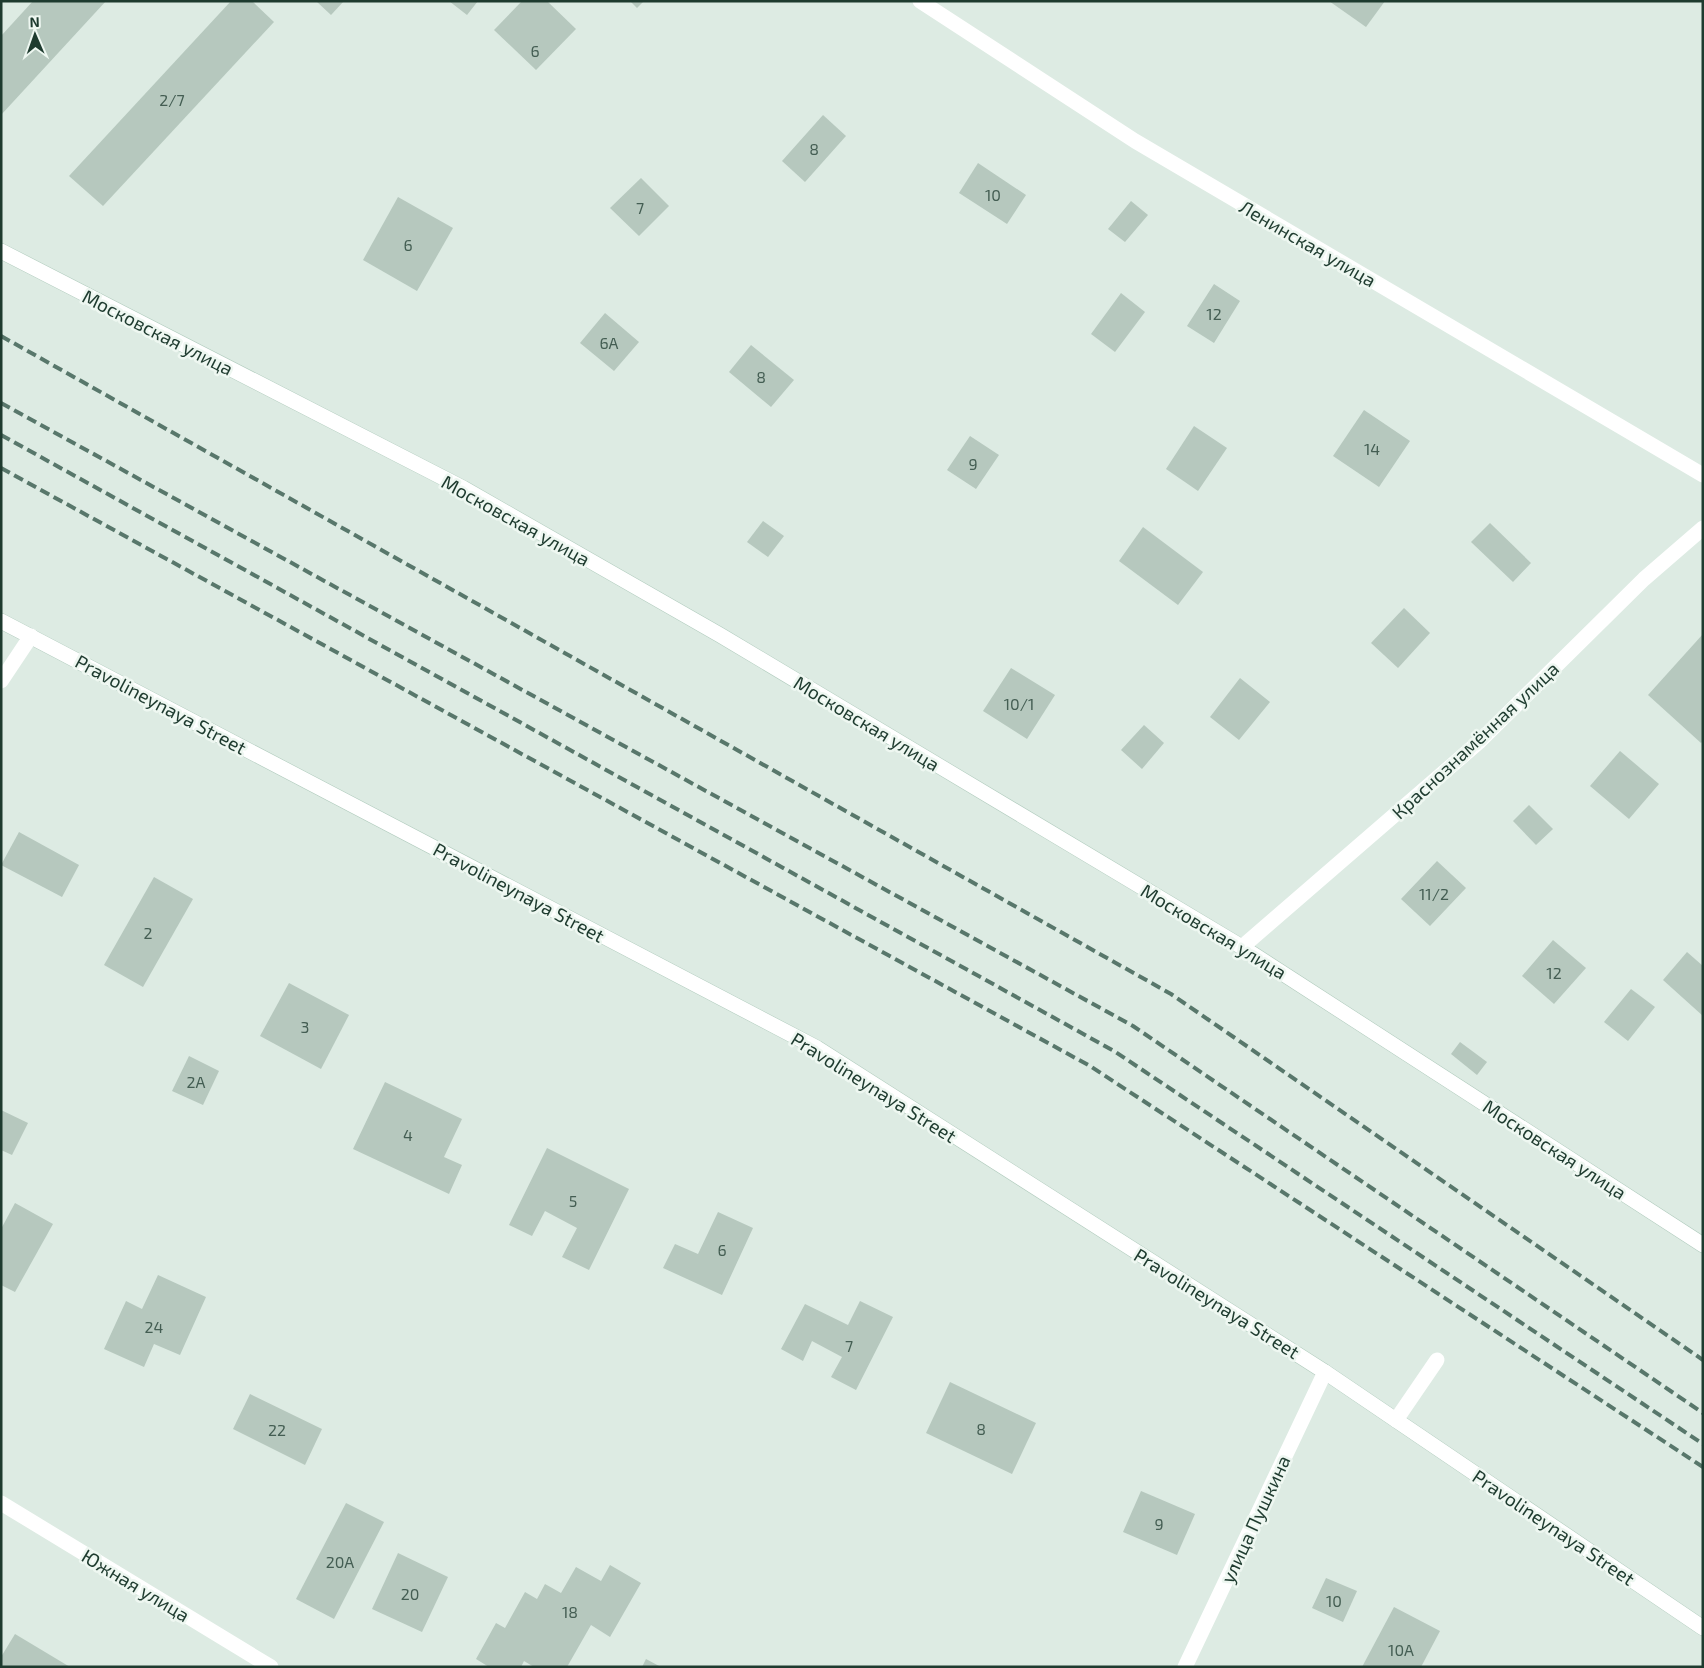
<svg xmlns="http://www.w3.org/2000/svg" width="1704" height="1668" font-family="'Exo 2',sans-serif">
  <rect width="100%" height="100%" fill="#ddebe3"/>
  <g fill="#b6c8be">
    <path d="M33,1H106L1,115V36Z"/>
    <path d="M231,1H252L274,22L103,206L69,176Z"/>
    <path d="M316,1H344L331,15Z"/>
    <path d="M449,1H478L467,15Z"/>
    <path d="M522,1H547L576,29L536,70L494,30Z"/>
    <path d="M630,1H644L637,8Z"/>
    <path d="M1329,1H1385L1366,27Z"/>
    <path d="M823,115L846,136L805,182L782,161Z"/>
    <path d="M978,163L1026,195L1007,224L959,193Z"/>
    <path d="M641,178L669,206L639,236L610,208Z"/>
    <path d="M398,197L453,228L417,291L363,260Z"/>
    <path d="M1131,201L1148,215L1125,242L1108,229Z"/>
    <path d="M1214,284L1240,301L1214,343L1187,326Z"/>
    <path d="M1121,293L1145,312L1115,352L1091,334Z"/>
    <path d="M605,313L639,342L614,371L580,343Z"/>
    <path d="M751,345L794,380L771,407L729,372Z"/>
    <path d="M1364,410L1410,441L1379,487L1333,456Z"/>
    <path d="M1194,426L1227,448L1198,491L1166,469Z"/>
    <path d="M970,436L999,455L976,489L947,470Z"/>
    <path d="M763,521L784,536L768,557L747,542Z"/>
    <path d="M1490,523L1531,563L1513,582L1471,542Z"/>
    <path d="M1143,527L1203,572L1178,605L1119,561Z"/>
    <path d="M1404,608L1430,633L1398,668L1371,643Z"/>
    <path d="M1703,634V741L1701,743L1648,695Z"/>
    <path d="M1011,668L1055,695L1027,739L983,711Z"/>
    <path d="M1240,678L1270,702L1239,740L1210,717Z"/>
    <path d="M1144,725L1164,743L1142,769L1121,750Z"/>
    <path d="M1620,751L1659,784L1629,819L1590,786Z"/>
    <path d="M1529,805L1553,829L1536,845L1513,821Z"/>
    <path d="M19,832L79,865L62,897L1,865Z"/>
    <path d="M1437,861L1466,888L1430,926L1401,899Z"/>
    <path d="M154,877L193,899L143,987L104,965Z"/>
    <path d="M1553,940L1586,968L1554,1004L1522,976Z"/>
    <path d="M1687,952L1703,966V1016L1663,980Z"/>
    <path d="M289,983L349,1015L321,1069L260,1036Z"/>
    <path d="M1631,989L1655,1007L1628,1041L1604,1022Z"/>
    <path d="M1460,1042L1487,1062L1477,1075L1451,1054Z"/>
    <path d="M189,1056L219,1071L203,1105L172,1091Z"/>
    <path d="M385,1082L462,1119L444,1157L462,1165L449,1194L353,1149Z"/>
    <path d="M1,1110L28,1123L12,1155L1,1150Z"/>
    <path d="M547,1148L629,1189L589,1270L562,1257L577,1228L545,1211L532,1236L509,1225Z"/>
    <path d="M15,1203L53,1224L15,1292L1,1285V1229Z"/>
    <path d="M718,1212L753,1228L722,1295L663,1268L675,1244L698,1254Z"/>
    <path d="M158,1275L206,1297L180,1355L154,1344L144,1367L104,1349L126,1301L142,1309Z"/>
    <path d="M860,1301L893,1317L856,1390L831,1377L842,1357L812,1341L803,1361L781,1349L805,1304L848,1325Z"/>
    <path d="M950,1382L1036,1423L1012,1474L926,1433Z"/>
    <path d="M250,1394L322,1429L305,1465L233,1429Z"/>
    <path d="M1141,1491L1195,1514L1177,1555L1123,1532Z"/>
    <path d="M346,1503L384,1522L334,1619L296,1599Z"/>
    <path d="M398,1553L448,1577L422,1632L372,1609Z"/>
    <path d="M610,1565L641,1583L610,1637L591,1625L567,1667H534L524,1661L521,1667H489L476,1659L496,1623L505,1628L525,1592L537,1599L545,1584L561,1593L576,1567L601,1581Z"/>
    <path d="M1326,1578L1357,1591L1343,1622L1312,1608Z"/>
    <path d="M1394,1607L1440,1631L1421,1667H1362Z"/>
    <path d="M15,1634L70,1667H1V1657Z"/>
    <path d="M646,1659L661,1667H642Z"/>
  </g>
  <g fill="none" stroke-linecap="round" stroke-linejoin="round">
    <defs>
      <g id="secondary">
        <path d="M1,251L463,488L720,635L1242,947L1703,1245"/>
        <path d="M1,621L817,1048L1325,1372L1703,1628"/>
      </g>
    </defs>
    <use href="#secondary" stroke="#b0cbbd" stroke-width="16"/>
    <path stroke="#fff" stroke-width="15" d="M1396,1420L1437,1360"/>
    <g stroke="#fff" stroke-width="15">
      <path d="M920,1L1135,141L1703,475"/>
      <path d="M1,681L31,636"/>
      <path d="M1242,947L1480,741L1644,579L1703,528"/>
      <path d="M1,1503L271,1667"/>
      <path d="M1185,1667L1325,1372"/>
    </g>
    <use href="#secondary" stroke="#fff" stroke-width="15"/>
    <g stroke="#58776b" stroke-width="4" stroke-dasharray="10 5" stroke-linecap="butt">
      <path d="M1,336L1171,994L1703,1360"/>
      <path d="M1,403L1133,1026L1703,1413"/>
      <path d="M1,435L1114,1051L1703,1444"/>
      <path d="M1,468L1090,1066L1703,1467"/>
    </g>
  </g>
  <g text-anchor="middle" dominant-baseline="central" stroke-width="5" stroke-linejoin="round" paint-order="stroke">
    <g font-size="16" fill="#445e53">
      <text x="535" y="50">6</text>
      <text x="172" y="99">2/7</text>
      <text x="814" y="148">8</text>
      <text x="993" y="194">10</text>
      <text x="640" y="207">7</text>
      <text x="408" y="244">6</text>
      <text x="1214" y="313">12</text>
      <text x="609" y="342">6А</text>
      <text x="761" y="376">8</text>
      <text x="1372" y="448">14</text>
      <text x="973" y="463">9</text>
      <text x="1019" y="703">10/1</text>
      <text x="1434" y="893">11/2</text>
      <text x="148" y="932">2</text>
      <text x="1554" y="972">12</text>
      <text x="305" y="1026">3</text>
      <text x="196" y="1081">2А</text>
      <text x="408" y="1134">4</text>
      <text x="573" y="1200">5</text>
      <text x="722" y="1249">6</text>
      <text x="154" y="1326">24</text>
      <text x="849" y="1345">7</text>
      <text x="981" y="1428">8</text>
      <text x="277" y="1429">22</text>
      <text x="1159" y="1523">9</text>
      <text x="340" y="1561">20А</text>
      <text x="410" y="1593">20</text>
      <text x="1334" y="1600">10</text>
      <text x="570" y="1611">18</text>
      <text x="1401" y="1649">10А</text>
    </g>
    <g font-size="19" fill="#1e3b2f" stroke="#eef7f1">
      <text transform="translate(1308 243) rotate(30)">Ленинская улица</text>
      <text transform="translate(158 332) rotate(27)">Московская улица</text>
      <text transform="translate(516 520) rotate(29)">Московская улица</text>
      <text transform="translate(161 704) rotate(28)">Pravolineynaya Street</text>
      <text transform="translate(867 723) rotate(31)">Московская улица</text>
      <text transform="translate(1475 740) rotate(-43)">Краснознамённая улица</text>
      <text transform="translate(519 892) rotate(28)">Pravolineynaya Street</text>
      <text transform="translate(1214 931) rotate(31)">Московская улица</text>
      <text transform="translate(874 1087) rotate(32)">Pravolineynaya Street</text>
      <text transform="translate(1555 1149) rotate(33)">Московская улица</text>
      <text transform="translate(1217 1303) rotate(32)">Pravolineynaya Street</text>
      <text transform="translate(1255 1519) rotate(-65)">улица Пушкина</text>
      <text transform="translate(1554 1527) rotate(34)">Pravolineynaya Street</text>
      <text transform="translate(136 1585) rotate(31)">Южная улица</text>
    </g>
  </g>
  <rect width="1704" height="1668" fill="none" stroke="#1e3b2f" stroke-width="5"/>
  <g transform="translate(35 35) rotate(358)" stroke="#eef7f1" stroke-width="4" paint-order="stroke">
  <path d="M0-4L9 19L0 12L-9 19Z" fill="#1e3b2f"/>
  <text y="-8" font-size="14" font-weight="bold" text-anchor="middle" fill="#1e3b2f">N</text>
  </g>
</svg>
